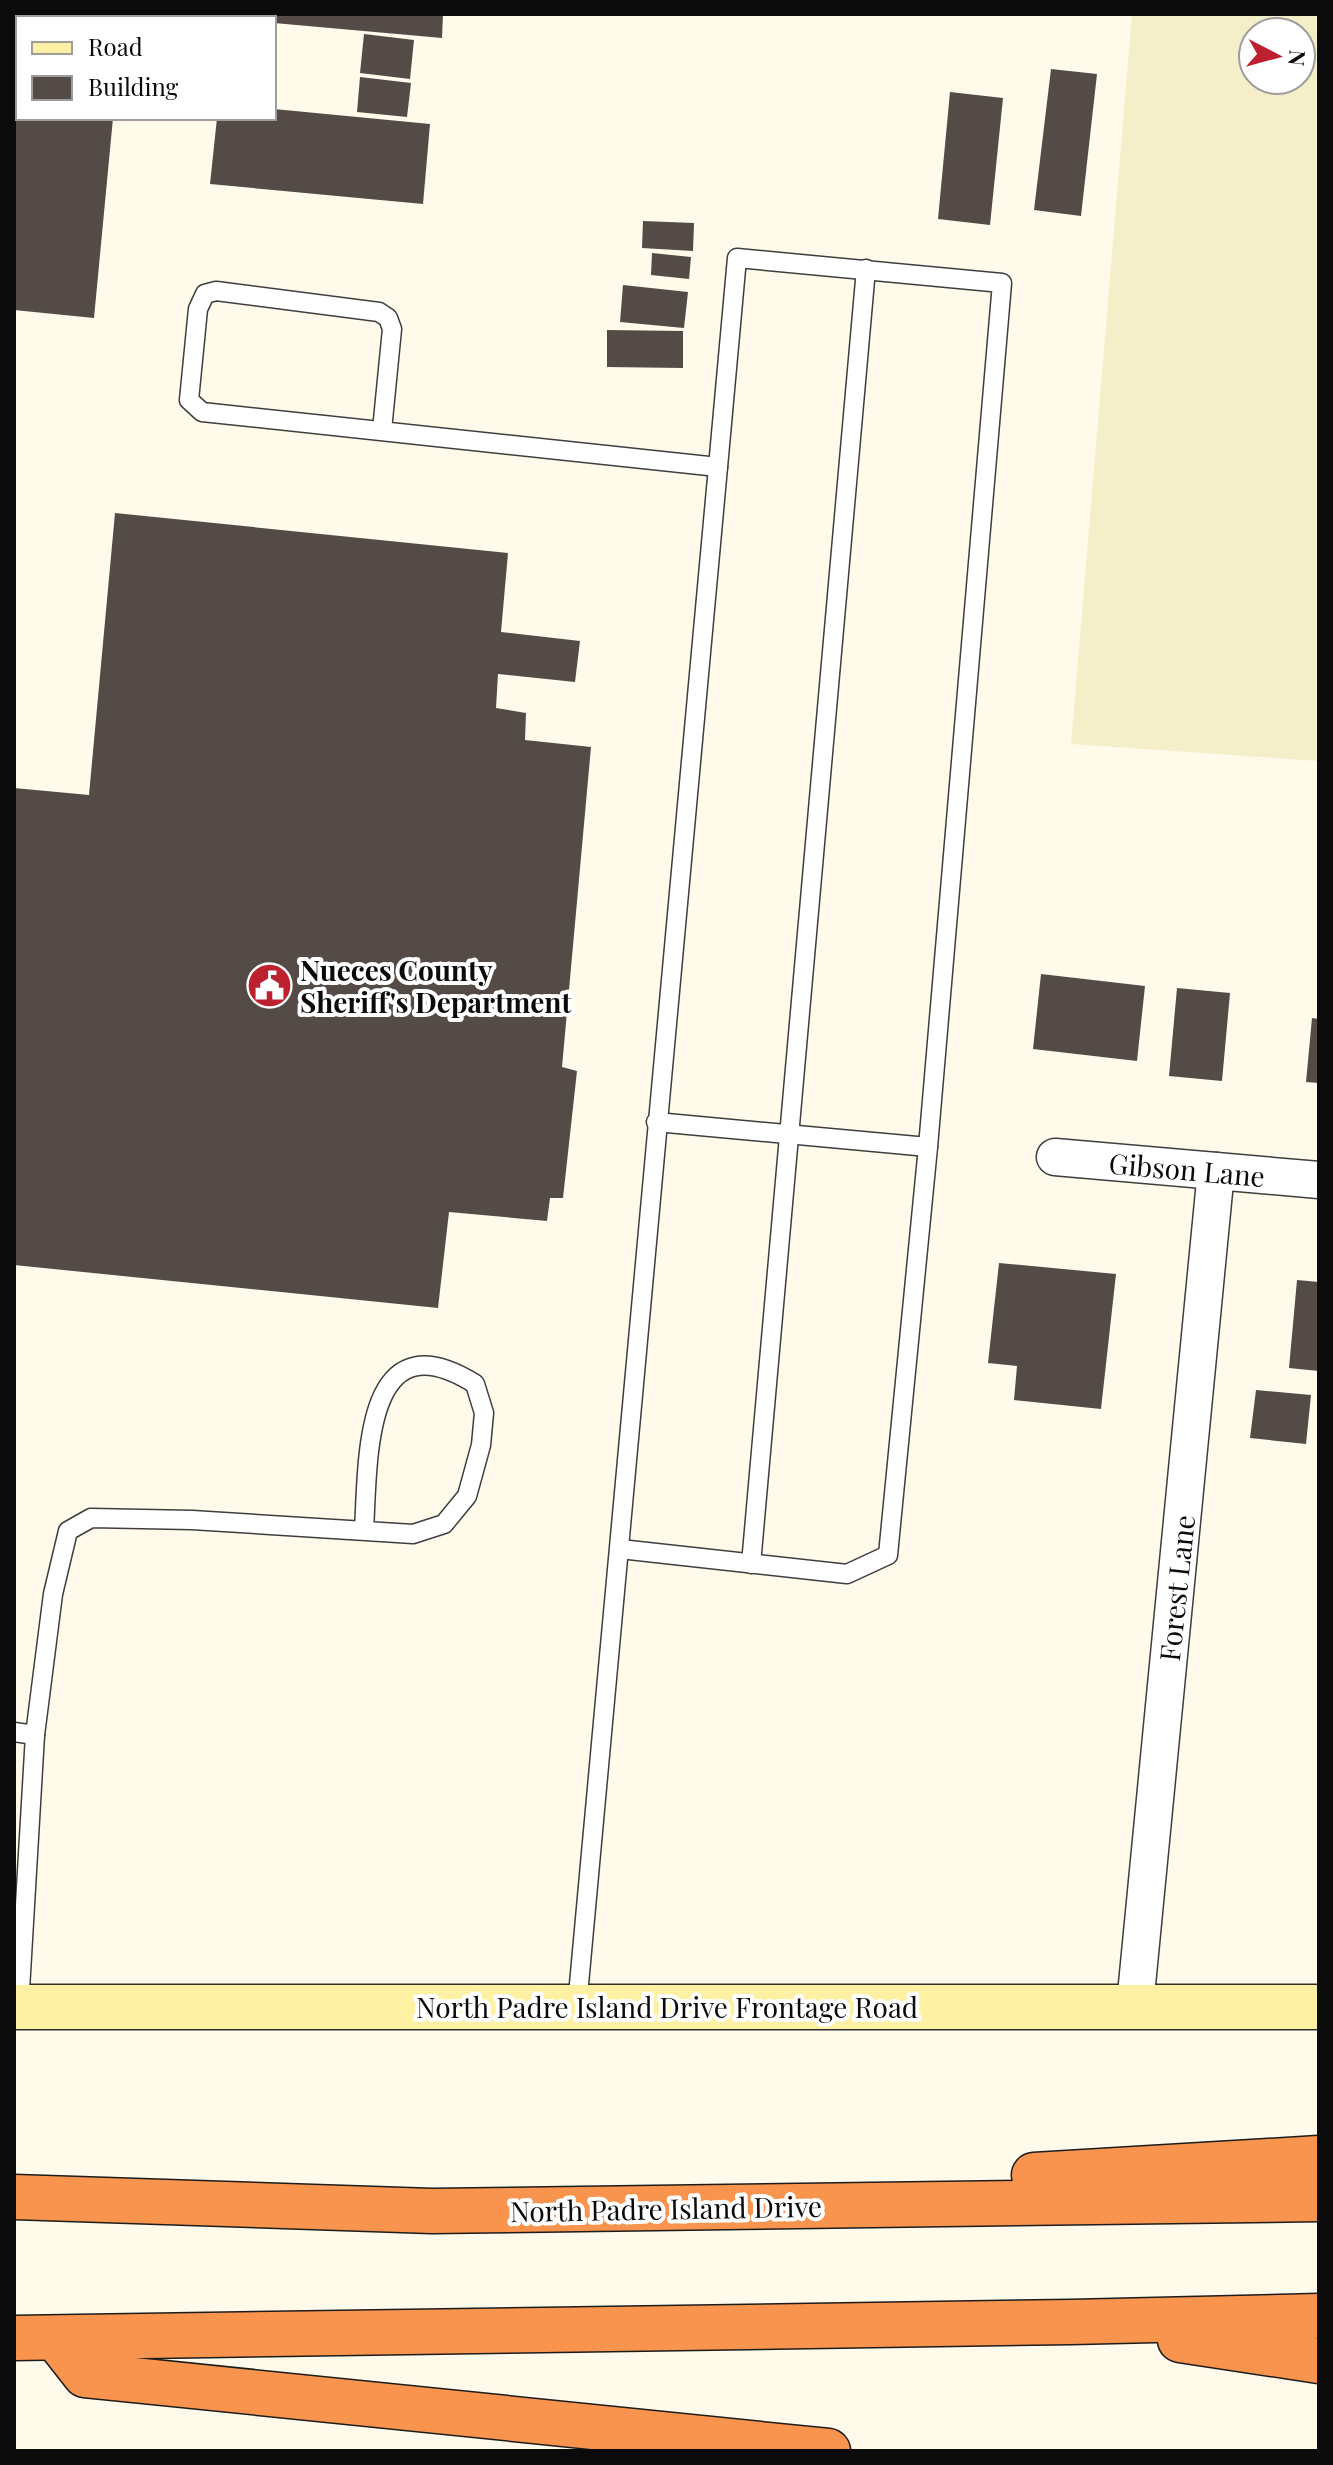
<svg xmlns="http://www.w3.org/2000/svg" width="1333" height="2465" font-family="'Playfair Display',serif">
  <rect width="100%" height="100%" fill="#fffae9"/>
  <path fill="#f5efc9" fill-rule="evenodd" d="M1132,14H1319V761L1071,744ZM1253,32H1301V80H1253Z"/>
  <g fill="#544b47">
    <path d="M232,14H443L442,38L274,23V18H232Z"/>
    <path d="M364,34L414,40L410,79L360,73Z"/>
    <path d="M14,50L18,51V118H113L94,318L14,310Z"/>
    <path d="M1051,69L1097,74L1081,216L1034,210Z"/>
    <path d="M360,77L411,83L407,117L357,112Z"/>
    <path d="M950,92L1003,98L990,225L938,219Z"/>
    <path d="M274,109L430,124L423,204L210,184L217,118H274Z"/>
    <path d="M643,221L694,223L693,251L642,248Z"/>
    <path d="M652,253L691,257L689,279L651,275Z"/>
    <path d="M623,285L688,292L684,328L620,322Z"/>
    <path d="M607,330L683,331V368L607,367Z"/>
    <path d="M115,513L508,553L501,632L580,641L575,682L498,674L496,708L526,713L525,740L591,747L562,1067L577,1071L563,1198H550L547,1221L449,1212L438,1308L14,1265V788L89,795Z"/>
    <path d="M1041,974L1145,986L1137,1061L1033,1049Z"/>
    <path d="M1177,988L1230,993L1222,1081L1169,1076Z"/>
    <path d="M1312,1018L1319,1019V1083L1306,1082Z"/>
    <path d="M999,1263L1116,1274L1101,1409L1014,1400L1017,1366L988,1363Z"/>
    <path d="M1297,1280L1319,1282V1371L1289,1368Z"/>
    <path d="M1256,1390L1311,1395L1306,1444L1250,1438Z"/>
  </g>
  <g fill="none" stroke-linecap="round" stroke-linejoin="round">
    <defs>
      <g id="lane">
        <path d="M382,430L392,329L388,318L379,312L216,291L205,294L198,309L189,400L202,412L718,467L577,2006"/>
        <path d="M656,1122L928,1147"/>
        <path d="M620,1549L847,1574L888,1555L928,1147L1002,283L737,258L718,467"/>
        <path d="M751,1564L866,269"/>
        <path d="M14,1732L35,1735L19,2007"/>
        <path d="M35,1735L53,1594L68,1531L91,1518L192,1520L413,1534L444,1524L467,1496L481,1445L484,1413L475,1384C363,1314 368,1461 364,1531"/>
      </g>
      <g id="street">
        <path d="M1055,1157L1319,1180"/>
        <path d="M1135,2005L1216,1171"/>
      </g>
      <path id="secondary" d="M14,2007H1319"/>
      <g id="highway">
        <path d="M1034,2175L1319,2158"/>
        <path d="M14,2197L432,2211L1319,2199"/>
        <path d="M14,2338L1071,2322L1319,2316"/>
        <path d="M56,2338L85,2375L828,2451"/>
        <path d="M1180,2340L1319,2361"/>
      </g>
    </defs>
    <use href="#lane" stroke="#3e3e3e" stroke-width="21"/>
    <use href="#street" stroke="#3e3e3e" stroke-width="39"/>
    <use href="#secondary" stroke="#2d2d2d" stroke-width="47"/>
    <use href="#highway" stroke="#1c1c1c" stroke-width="47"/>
    <use href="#lane" stroke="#fff" stroke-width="18"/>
    <use href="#street" stroke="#fff" stroke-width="36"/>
    <use href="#secondary" stroke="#fff1a4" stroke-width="44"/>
    <use href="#highway" stroke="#f8944d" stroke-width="44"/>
  </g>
  <defs>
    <symbol id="civic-disc" viewBox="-11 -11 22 22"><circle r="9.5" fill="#bd202f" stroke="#fff"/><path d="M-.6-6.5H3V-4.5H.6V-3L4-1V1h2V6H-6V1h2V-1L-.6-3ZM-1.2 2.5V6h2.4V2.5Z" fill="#fff"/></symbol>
  </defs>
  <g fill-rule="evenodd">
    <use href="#civic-disc" x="244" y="960" width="51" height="51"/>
  </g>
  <g text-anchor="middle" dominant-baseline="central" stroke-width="8" stroke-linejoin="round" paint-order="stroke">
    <g font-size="28" font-weight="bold" fill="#0b0b0b" stroke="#fff" text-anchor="start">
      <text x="300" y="969">Nueces County<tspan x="300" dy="32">Sheriff's Department</tspan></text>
    </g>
    <g font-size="28" fill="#0b0b0b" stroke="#fff">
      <text transform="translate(1187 1169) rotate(5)">Gibson Lane</text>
      <text transform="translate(1176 1588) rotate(-84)">Forest Lane</text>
      <text x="667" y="2006">North Padre Island Drive Frontage Road</text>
      <text transform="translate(666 2208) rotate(-1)">North Padre Island Drive</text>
    </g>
  </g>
  <rect width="1333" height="2465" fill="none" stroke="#0b0b0b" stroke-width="32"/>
  <rect x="16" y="16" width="260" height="104" fill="#ffffff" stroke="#9d9d9d" stroke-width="2"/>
  <rect x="32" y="42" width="40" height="12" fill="#fff1a4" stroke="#9d9d9d" stroke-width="2"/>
  <text x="88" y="56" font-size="24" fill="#0b0b0b">Road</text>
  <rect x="32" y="76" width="40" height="24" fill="#544b47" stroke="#9d9d9d" stroke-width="2"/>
  <text x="88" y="96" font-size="24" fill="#0b0b0b">Building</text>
  <g transform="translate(1277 56) rotate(96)"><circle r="38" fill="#ffffff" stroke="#9d9d9d" stroke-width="2"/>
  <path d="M0-6L14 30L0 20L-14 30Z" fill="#bd202f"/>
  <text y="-12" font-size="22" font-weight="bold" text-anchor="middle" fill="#0b0b0b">N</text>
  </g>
</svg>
